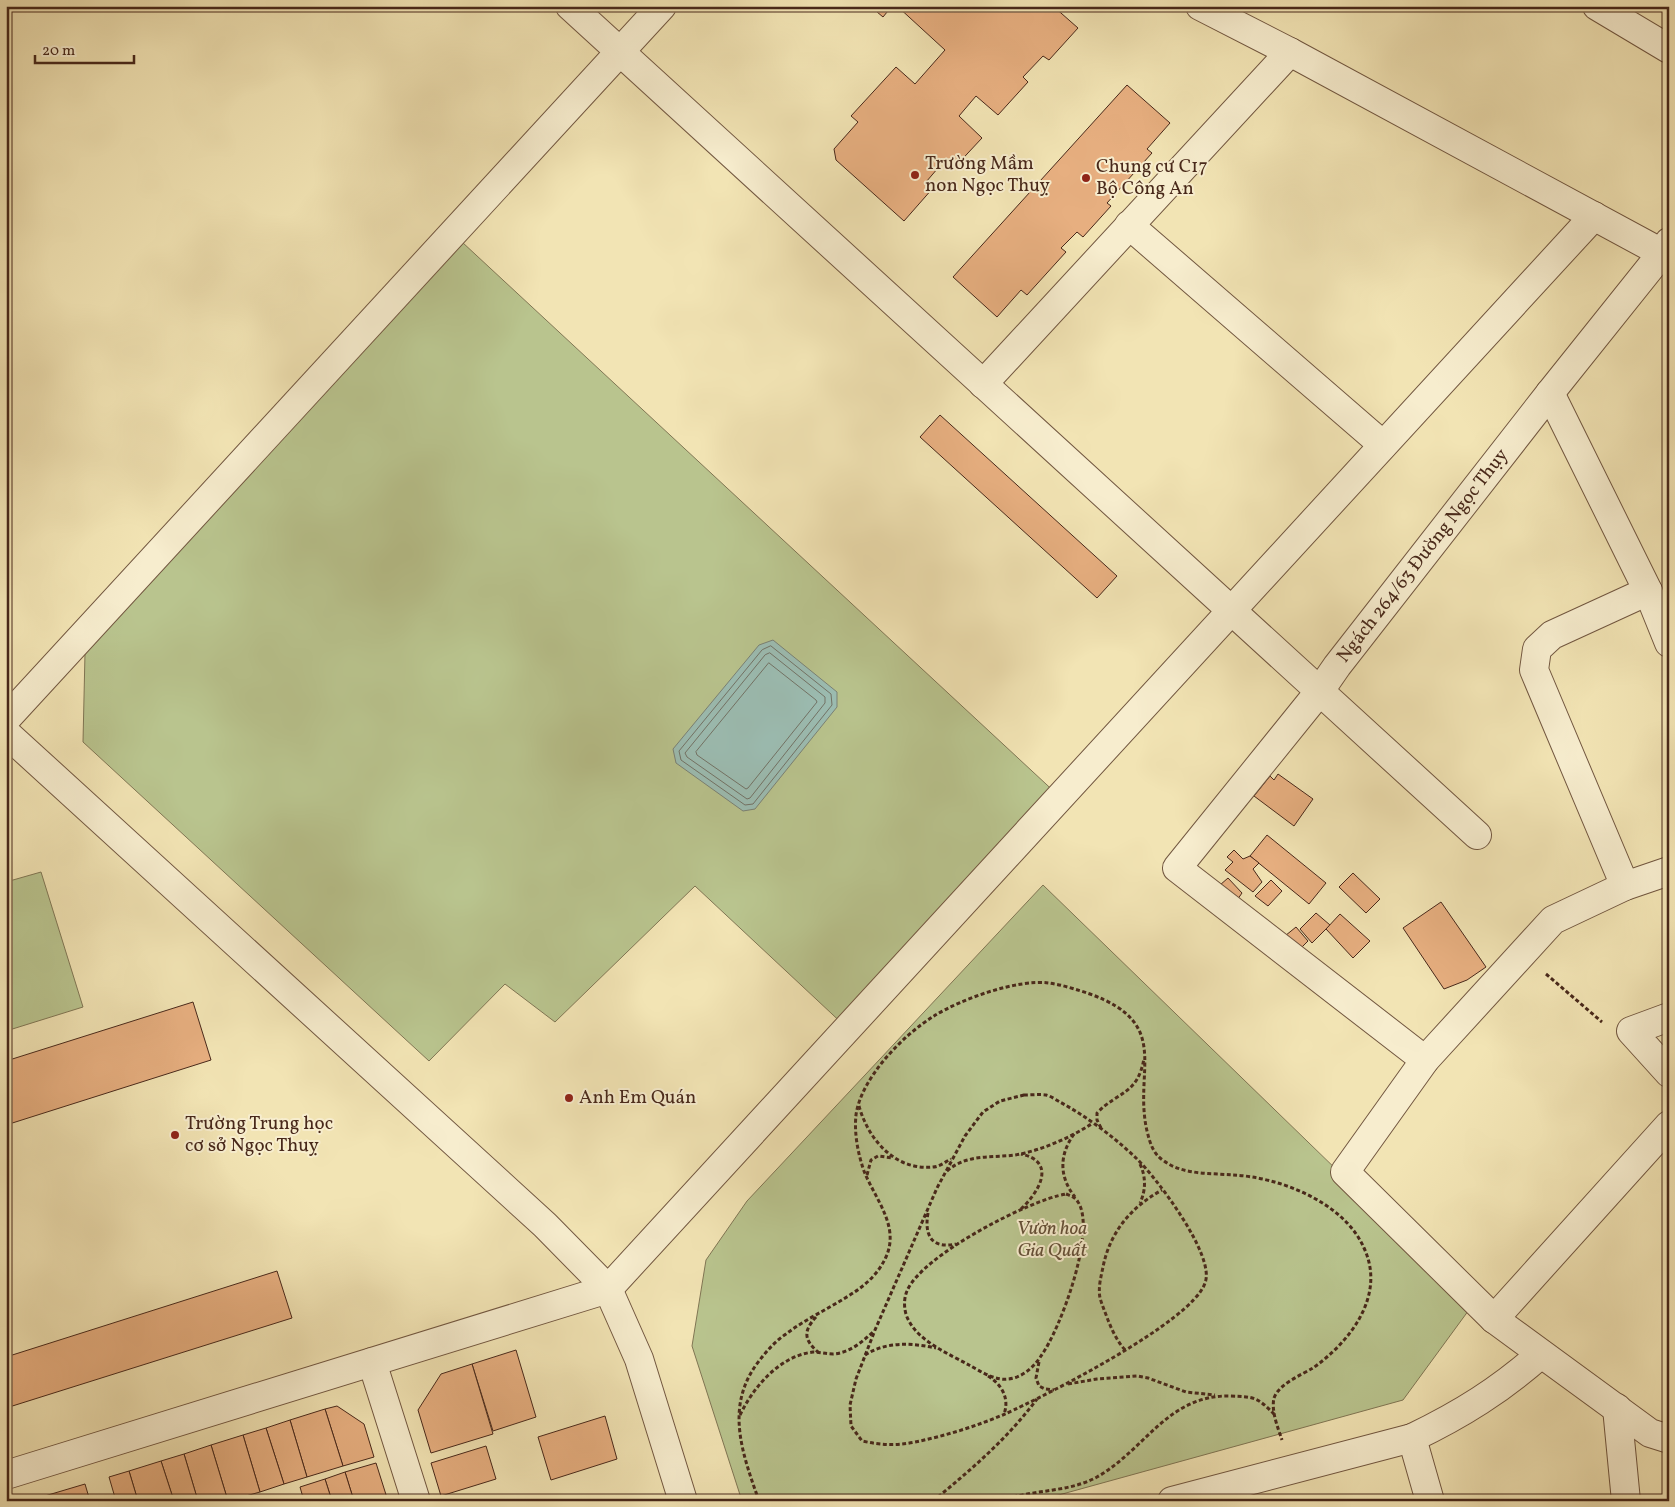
<svg xmlns="http://www.w3.org/2000/svg" width="1675" height="1507" font-family="Vollkorn,serif">
  <rect width="100%" height="100%" fill="#f2e4b4"/>
  <filter id="stains"><feTurbulence type="fractalNoise" baseFrequency=".004" numOctaves="4"/><feColorMatrix values="0 0 0 0 .2 0 0 0 0 .09 0 0 0 0 .02 0 0 0 .5 -.17"/></filter>
  <radialGradient id="worn" r=".72"><stop offset=".6" stop-color="#630" stop-opacity="0"/><stop offset="1" stop-color="#630" stop-opacity=".3"/></radialGradient>
  <g fill="#b9c48e" stroke="#807654">
    <path d="M462,242L1060,797L847,1028L695,886L555,1022L505,984L429,1061L83,742L85,653Z"/>
    <path d="M41,872L83,1007L6,1031V882Z"/>
    <path d="M1043,885L1474,1303L1403,1400L1037,1501H742L692,1346L706,1260L747,1201Z"/>
  </g>
  <path fill="#9cbeb4" stroke="#7a8276" d="M773,640L837,692V707L755,809L743,811L676,763L673,749L759,645Z"/>
  <g fill="none" stroke-linecap="round" stroke-linejoin="round">
    <g stroke="#727367" stroke-width="1">
      <path d="M771,646L831,694L832,705L753,804L745,805L681,760L679,751L762,650Z"/>
      <path d="M770,653L825,697V703L750,798L747,799L687,757L685,753L765,655Z"/>
      <path d="M769,663L816,700L817,702L748,788L746,789L697,755L696,752Z"/>
    </g>
  </g>
  <g fill="#e7af80" stroke="#48281a">
    <path d="M870,6H892L883,17Z"/>
    <path d="M897,6H1053L1078,28L1049,60L1043,56L1023,77L1028,82L998,115L976,96L959,116L982,138L953,169L944,161L926,182L933,188L904,221L836,160L834,149L858,122L851,116L896,67L915,84L945,50Z"/>
    <path d="M1127,85L1170,123L1147,149L1152,153L1107,203L1111,206L1083,237L1077,232L1061,248L1066,252L1027,295L1021,290L997,317L953,277Z"/>
    <path d="M940,415L1117,576L1097,598L920,437Z"/>
    <path d="M1278,774L1313,799L1294,826L1254,796L1270,776L1274,780Z"/>
    <path d="M1267,835L1326,883L1309,904L1250,856Z"/>
    <path d="M1234,850L1243,859L1250,856L1259,863L1253,869L1262,882L1253,892L1225,870L1233,862L1227,857Z"/>
    <path d="M1353,873L1380,899L1366,913L1339,887Z"/>
    <path d="M1228,878L1242,893L1235,903L1212,892Z"/>
    <path d="M1271,880L1282,891L1268,906L1255,896Z"/>
    <path d="M1441,902L1486,967L1467,980L1444,989L1403,928Z"/>
    <path d="M1316,913L1330,925L1312,943L1300,929Z"/>
    <path d="M1340,914L1370,941L1353,958L1326,929Z"/>
    <path d="M1296,927L1308,941L1295,954L1280,940Z"/>
    <path d="M193,1002L211,1060L6,1125V1061Z"/>
    <path d="M277,1271L292,1318L6,1408V1357Z"/>
    <path d="M516,1350L536,1417L493,1431L472,1364Z"/>
    <path d="M472,1364L493,1434L431,1453L418,1410L441,1374Z"/>
    <path d="M337,1406L364,1424L374,1457L343,1466L325,1409Z"/>
    <path d="M325,1409L343,1466L307,1477L290,1420Z"/>
    <path d="M605,1416L617,1459L551,1480L538,1437Z"/>
    <path d="M290,1420L307,1477L284,1484L266,1428Z"/>
    <path d="M266,1428L284,1484L260,1492L243,1435Z"/>
    <path d="M243,1435L260,1492L228,1501L211,1445Z"/>
    <path d="M211,1445L228,1501H198L184,1454Z"/>
    <path d="M486,1446L496,1479L441,1496L431,1463Z"/>
    <path d="M184,1454L198,1501H174L161,1461Z"/>
    <path d="M161,1461L174,1501H138L129,1471Z"/>
    <path d="M376,1463L388,1501H354L345,1472Z"/>
    <path d="M129,1471L138,1501H116L109,1477Z"/>
    <path d="M345,1472L354,1501H332L325,1479Z"/>
    <path d="M325,1479L332,1501H304L300,1487Z"/>
    <path d="M85,1484L90,1501H39L38,1498Z"/>
  </g>
  <g fill="none" stroke-linecap="round" stroke-linejoin="round">
    <defs>
      <g id="minor">
        <path d="M570,6L1477,835"/>
        <path d="M1200,6L1290,52L1662,253"/>
        <path d="M1597,6L1669,49"/>
        <path d="M1129,225L1383,445"/>
        <path d="M983,384L1290,52"/>
        <path d="M1550,393L1648,591L1669,643"/>
        <path d="M6,719L662,6"/>
        <path d="M6,733L545,1225L608,1289L639,1359L683,1501"/>
        <path d="M1669,871L1625,886L1553,920L1425,1060L1345,1172L1494,1319L1650,1433L1669,1439"/>
        <path d="M1625,886L1534,670L1537,649L1552,635L1648,591"/>
        <path d="M1669,1017L1631,1031L1669,1073"/>
        <path id="s1" d="M1425,1060L1177,868L1319,692L1337,666L1550,393L1662,253L1669,242"/>
        <path d="M1494,1319L1669,1125"/>
        <path d="M372,1362L416,1501"/>
        <path d="M1617,1408L1626,1501"/>
        <path d="M1412,1438L1430,1501"/>
        <path d="M6,1475L608,1289L1594,216"/>
        <path d="M1172,1501L1412,1438C1462,1414 1500,1390 1541,1354"/>
      </g>
    </defs>
    <use href="#minor" stroke="#725740" stroke-width="30"/>
    <g stroke="#48281a" stroke-width="3" stroke-dasharray="4 2.5" stroke-linecap="butt">
      <path d="M1546,974L1602,1022"/>
      <path d="M1024,1095C1031,1095 1040,1094 1046,1095C1051,1096 1056,1100 1060,1102C1087,1117 1113,1136 1136,1158C1156,1177 1216,1256 1205,1283C1192,1322 1045,1396 1005,1414C977,1426 945,1436 915,1442C896,1446 881,1445 862,1441L851,1426L850,1405L856,1379L875,1330L937,1188L965,1136L983,1112L1000,1101Z"/>
      <path d="M859,1106C868,1139 895,1171 933,1167C939,1167 945,1162 951,1159"/>
      <path d="M1101,1128L1097,1120V1113C1118,1091 1138,1095 1144,1058"/>
      <path d="M1074,1134C1059,1155 1059,1177 1075,1197"/>
      <path d="M1140,1164C1146,1177 1146,1190 1140,1203"/>
      <path d="M947,1171C970,1151 998,1160 1025,1153C1049,1147 1073,1136 1093,1123"/>
      <path d="M867,1175L871,1160L878,1156L893,1158"/>
      <path d="M1066,1194C1071,1196 1075,1197 1078,1202C1097,1231 1060,1330 1041,1356C1034,1367 1022,1378 1008,1379C995,1381 980,1371 969,1365C949,1354 920,1342 909,1321C904,1313 903,1300 907,1291C921,1256 1029,1200 1066,1194Z"/>
      <path d="M1021,1209C1038,1193 1058,1162 1021,1154"/>
      <path d="M928,1213C924,1236 932,1249 956,1244"/>
      <path d="M816,1317C803,1331 804,1340 818,1352"/>
      <path d="M1125,1350C1117,1341 1112,1330 1108,1320C1105,1312 1102,1305 1100,1298C1098,1287 1101,1277 1103,1267C1110,1232 1131,1207 1162,1190"/>
      <path d="M865,1355C887,1341 912,1343 936,1348"/>
      <path d="M1039,1362L1036,1378L1039,1386L1045,1389L1054,1390"/>
      <path d="M988,1376C1001,1384 1010,1398 1004,1414"/>
      <path d="M1068,1384L1097,1379L1137,1376L1148,1378L1186,1392L1215,1395"/>
      <path d="M740,1415C754,1386 780,1356 813,1352C820,1352 826,1354 833,1354C849,1353 861,1343 873,1332"/>
      <path d="M759,1501C743,1455 725,1409 756,1365C765,1353 774,1342 786,1334C799,1324 814,1316 828,1308C852,1294 874,1283 886,1257C900,1226 875,1199 864,1171C858,1154 854,1133 856,1115C861,1078 903,1035 934,1016C961,999 1017,979 1049,983C1063,985 1078,990 1090,994C1173,1024 1133,1070 1147,1131C1150,1143 1153,1154 1164,1161C1183,1175 1210,1173 1233,1175C1279,1177 1344,1202 1364,1248C1386,1295 1351,1341 1313,1368C1301,1375 1279,1384 1274,1398C1271,1411 1278,1428 1282,1440"/>
      <path d="M933,1501C971,1470 1008,1438 1037,1399"/>
      <path d="M1001,1501C1032,1489 1068,1493 1097,1477C1145,1450 1168,1394 1231,1396C1255,1397 1257,1397 1274,1414"/>
    </g>
    <use href="#minor" stroke="#f7edce" stroke-width="28"/>
  </g>
  <g fill="#8f2418" stroke="#f7edce" stroke-width="2">
    <circle cx="915" cy="175" r="5"/>
    <circle cx="1086" cy="178" r="5"/>
    <circle cx="569" cy="1098" r="5"/>
    <circle cx="175" cy="1135" r="5"/>
  </g>
  <g text-anchor="middle" dominant-baseline="central" stroke-width="4" stroke-linejoin="round" paint-order="stroke">
    <g font-size="19" fill="#48281a" stroke="#f7edce" text-anchor="start">
      <text x="925" y="164">Trường Mầm<tspan x="925" dy="22">non Ngọc Thuỵ</tspan></text>
      <text x="1096" y="167">Chung cư C17<tspan x="1096" dy="22">Bộ Công An</tspan></text>
      <text x="579" y="1098">Anh Em Quán</text>
      <text x="185" y="1124">Trường Trung học<tspan x="185" dy="22">cơ sở Ngọc Thuỵ</tspan></text>
    </g>
    <g font-size="19" fill="#48281a" stroke="#f7edce">
      <text stroke="none"><textPath href="#s1" startOffset="711">Ngách 264/63 Đường Ngọc Thụy</textPath></text>
    </g>
    <g font-size="19" font-style="italic" fill="#644f37" stroke="#f7edce">
      <text x="1052" y="1229">Vườn hoa<tspan x="1052" dy="22">Gia Quất</tspan></text>
    </g>
  </g>
  <rect width="1675" height="1507" fill="none" stroke="#f2e4b4" stroke-width="25"/>
  <rect x="8" y="8" width="1660" height="1492" fill="none" stroke="#48281a" stroke-width="2.5"/>
  <rect x="12" y="12" width="1650" height="1482" fill="none" stroke="#48281a"/>
  <path d="M35 55v8h99v-8" fill="none" stroke="#48281a" stroke-width="2.5"/>
  <text x="42" y="55" font-size="15" fill="#48281a" stroke="#f7edce" stroke-width="4" paint-order="stroke">20 m</text>
  <rect width="100%" height="100%" filter="url(#stains)"/>
  <rect width="100%" height="100%" fill="url(#worn)"/>
</svg>
